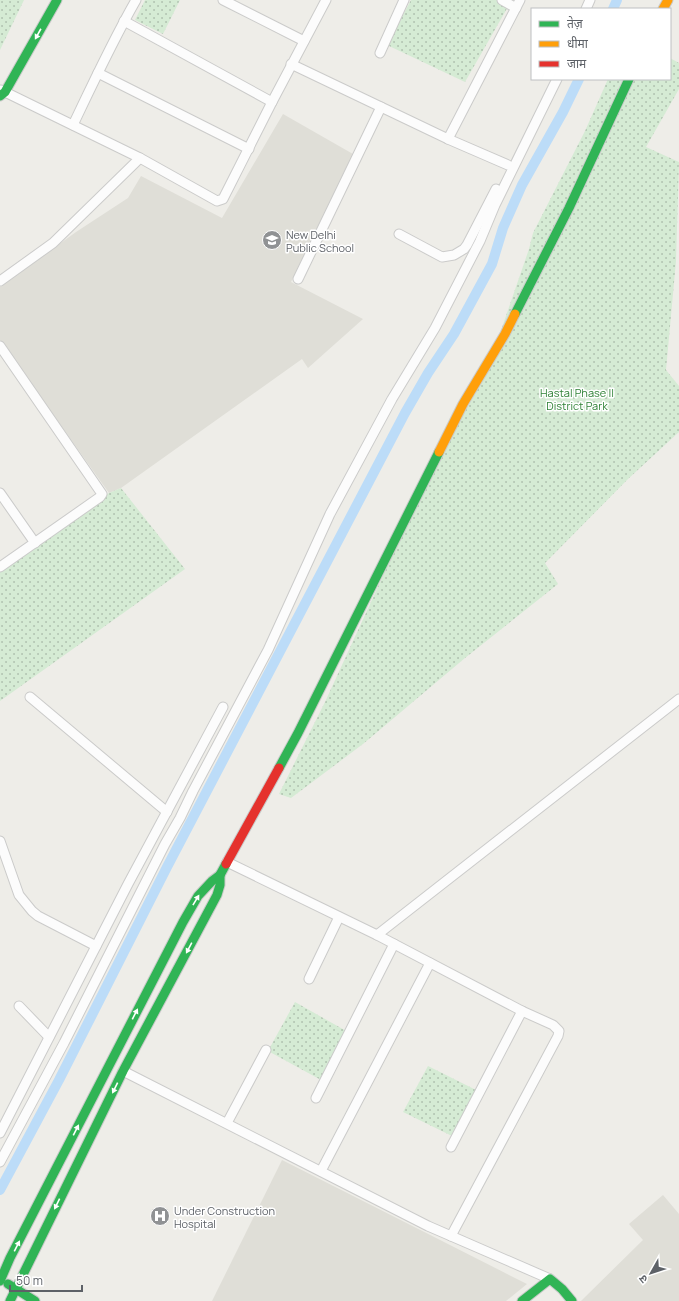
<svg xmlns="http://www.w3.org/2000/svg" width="679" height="1301" font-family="Manrope,'Noto Sans Devanagari',sans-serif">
  <defs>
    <pattern id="park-dots" width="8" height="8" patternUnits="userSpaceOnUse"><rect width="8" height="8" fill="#d5ebd4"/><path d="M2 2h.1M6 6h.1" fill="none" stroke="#b0c2b0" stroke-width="1.8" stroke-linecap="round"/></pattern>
  </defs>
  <rect width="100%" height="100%" fill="#eeede8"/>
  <g fill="#dfded7">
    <path d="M283,114L353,154L291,282L363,319L308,368L302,359L121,488L109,493L0,340V287L76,232L128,198L141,176L222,218Z"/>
    <path d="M282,1160L527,1284L506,1301H212Z"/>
    <path d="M663,1195L679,1214V1301H581L643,1240L629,1224Z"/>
  </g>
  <g fill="url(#park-dots)">
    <path d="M0,0H24L0,50Z"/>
    <path d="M145,0H180L163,34L135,20Z"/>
    <path d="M411,0H500L509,5L465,82L387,45Z"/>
    <path d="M670,58L679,63V89L646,147L679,162L676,261L666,370L679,386V432L628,479L545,563L558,584L465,658L363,744L291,798L279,794L325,702L399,541L447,442L485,377L529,249L533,233L585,131L608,79H670Z"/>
    <path d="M121,488L185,569L0,701V570L109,493Z"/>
    <path d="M295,1002L348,1032L321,1080L268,1051Z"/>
    <path d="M428,1066L476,1090L452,1136L403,1112Z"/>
  </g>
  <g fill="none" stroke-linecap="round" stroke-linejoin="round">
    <g stroke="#bcdcf8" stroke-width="10">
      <path d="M613,9L617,0"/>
      <path d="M0,1190L59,1080L167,867L405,413L428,373L454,334L492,264L503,228L522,185L563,112L579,79"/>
    </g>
    <defs>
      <g id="street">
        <path d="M223,0L304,41"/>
        <path d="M502,0L516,8"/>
        <path d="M586,9L590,0"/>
        <path d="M124,21L272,102"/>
        <path d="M380,53L404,0"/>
        <path d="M291,64L448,139L508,165"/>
        <path d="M98,73L249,149"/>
        <path d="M1,90L140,158L217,201L223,199L272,102L326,0"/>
        <path d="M73,125C93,83 113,40 136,0"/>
        <path d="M448,139L520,0"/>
        <path d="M399,234L442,257L454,255L464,249L467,245L496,189"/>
        <path d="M298,279L381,107"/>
        <path d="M0,281L53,243L140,158"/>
        <path d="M0,346L102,494L100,497L0,567"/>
        <path d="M0,493L35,543"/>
        <path d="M30,697L167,812"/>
        <path d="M0,841L19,895L32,911L38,916L96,946"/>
        <path d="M227,862L377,935L679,699"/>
        <path d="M377,935L522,1011L553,1025L559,1031L558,1036L451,1236"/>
        <path d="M309,979L339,917"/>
        <path d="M19,1006L49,1037"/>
        <path d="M123,1071L428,1226L550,1279"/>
        <path d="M316,1098L394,944"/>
        <path d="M227,1123L266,1050"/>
        <path d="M0,1133L128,884L223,707"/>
        <path d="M451,1147L522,1011"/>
        <path d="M0,1162L64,1043L165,844L180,818L193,791L268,650L330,514L392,399L435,328L480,241L495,205L557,79"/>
        <path d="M321,1171L430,963"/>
      </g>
      <g id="fast">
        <path d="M0,96L5,92L57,0"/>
        <path d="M515,314L569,208L629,79"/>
        <path d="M279,768L298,733L439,452"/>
        <path d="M0,1281L10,1258L183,922L198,896L212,881L220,875L226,864"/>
        <path d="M8,1284L35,1301"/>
        <path d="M10,1301L123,1071L217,895L220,885V875"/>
        <path d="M522,1301L550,1279L562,1289L572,1301"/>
      </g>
      <g id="slow">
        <path d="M663,9L668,0"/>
        <path d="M439,452L463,404L505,334L515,314"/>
      </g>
      <path id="jam" d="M226,864L279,768"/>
    </defs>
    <use href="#street" stroke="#cbcbca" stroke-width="11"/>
    <use href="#fast" stroke="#c9cac9" stroke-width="11"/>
    <use href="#slow" stroke="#c9cac9" stroke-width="11"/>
    <use href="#jam" stroke="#c9cac9" stroke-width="11"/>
    <use href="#street" stroke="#fcfcfc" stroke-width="9"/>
    <use href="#fast" stroke="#30b455" stroke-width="9"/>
    <use href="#slow" stroke="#ff9f0a" stroke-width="9"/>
    <use href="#jam" stroke="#e5322d" stroke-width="9"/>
  </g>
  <defs><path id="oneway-solid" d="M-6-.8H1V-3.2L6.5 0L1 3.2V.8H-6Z"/></defs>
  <g fill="#fff">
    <use href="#oneway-solid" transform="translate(38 34) rotate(119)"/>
    <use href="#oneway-solid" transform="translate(196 900) rotate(-59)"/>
    <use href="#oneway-solid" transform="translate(189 948) rotate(118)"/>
    <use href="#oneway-solid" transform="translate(135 1014) rotate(-63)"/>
    <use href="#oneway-solid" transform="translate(115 1088) rotate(116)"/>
    <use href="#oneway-solid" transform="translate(76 1130) rotate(-63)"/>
    <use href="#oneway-solid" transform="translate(57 1204) rotate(116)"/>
    <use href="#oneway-solid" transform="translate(17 1246) rotate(-63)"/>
  </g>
  <defs>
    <symbol id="school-disc" viewBox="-11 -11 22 22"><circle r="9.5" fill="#909294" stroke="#fff"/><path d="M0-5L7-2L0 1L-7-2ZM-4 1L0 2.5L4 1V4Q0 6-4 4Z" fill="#fff"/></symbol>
    <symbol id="hospital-disc" viewBox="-11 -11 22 22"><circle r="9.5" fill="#909294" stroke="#fff"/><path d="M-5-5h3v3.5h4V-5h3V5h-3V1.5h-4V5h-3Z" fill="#fff"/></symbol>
  </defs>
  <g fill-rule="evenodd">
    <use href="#school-disc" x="261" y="229" width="22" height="22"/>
    <use href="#hospital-disc" x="149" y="1205" width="22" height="22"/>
  </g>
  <g text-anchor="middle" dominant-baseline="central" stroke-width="3" stroke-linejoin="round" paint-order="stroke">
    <g font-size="11" fill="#5d6167" stroke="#fff" text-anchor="start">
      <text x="286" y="234">New Delhi<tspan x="286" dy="13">Public School</tspan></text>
      <text x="174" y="1210">Under Construction<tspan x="174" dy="13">Hospital</tspan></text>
    </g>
    <g font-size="11" fill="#308237" stroke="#fff">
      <text x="577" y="392">Hastal Phase ||<tspan x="577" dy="13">District Park</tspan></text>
    </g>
  </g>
  <rect x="531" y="8" width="140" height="72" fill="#ffffff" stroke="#bec0c2"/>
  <rect x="539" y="21" width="20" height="6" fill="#30b455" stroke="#bec0c2"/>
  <text x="567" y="28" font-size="12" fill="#5d6167">तेज़</text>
  <rect x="539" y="41" width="20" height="6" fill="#ff9f0a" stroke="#bec0c2"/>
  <text x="567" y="48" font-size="12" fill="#5d6167">धीमा</text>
  <rect x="539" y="61" width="20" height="6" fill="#e5322d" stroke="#bec0c2"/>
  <text x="567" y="68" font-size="12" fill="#5d6167">जाम</text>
  <g transform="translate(651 1273) rotate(231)" stroke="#ffffff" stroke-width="3" paint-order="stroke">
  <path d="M0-3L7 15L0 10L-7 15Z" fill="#5d6167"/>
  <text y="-6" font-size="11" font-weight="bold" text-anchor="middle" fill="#5d6167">उ</text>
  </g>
  <path d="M10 1285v6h72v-6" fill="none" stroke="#5d6167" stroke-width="2"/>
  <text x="16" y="1285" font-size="12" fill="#5d6167" stroke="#ffffff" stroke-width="3" paint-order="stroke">50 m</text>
</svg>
